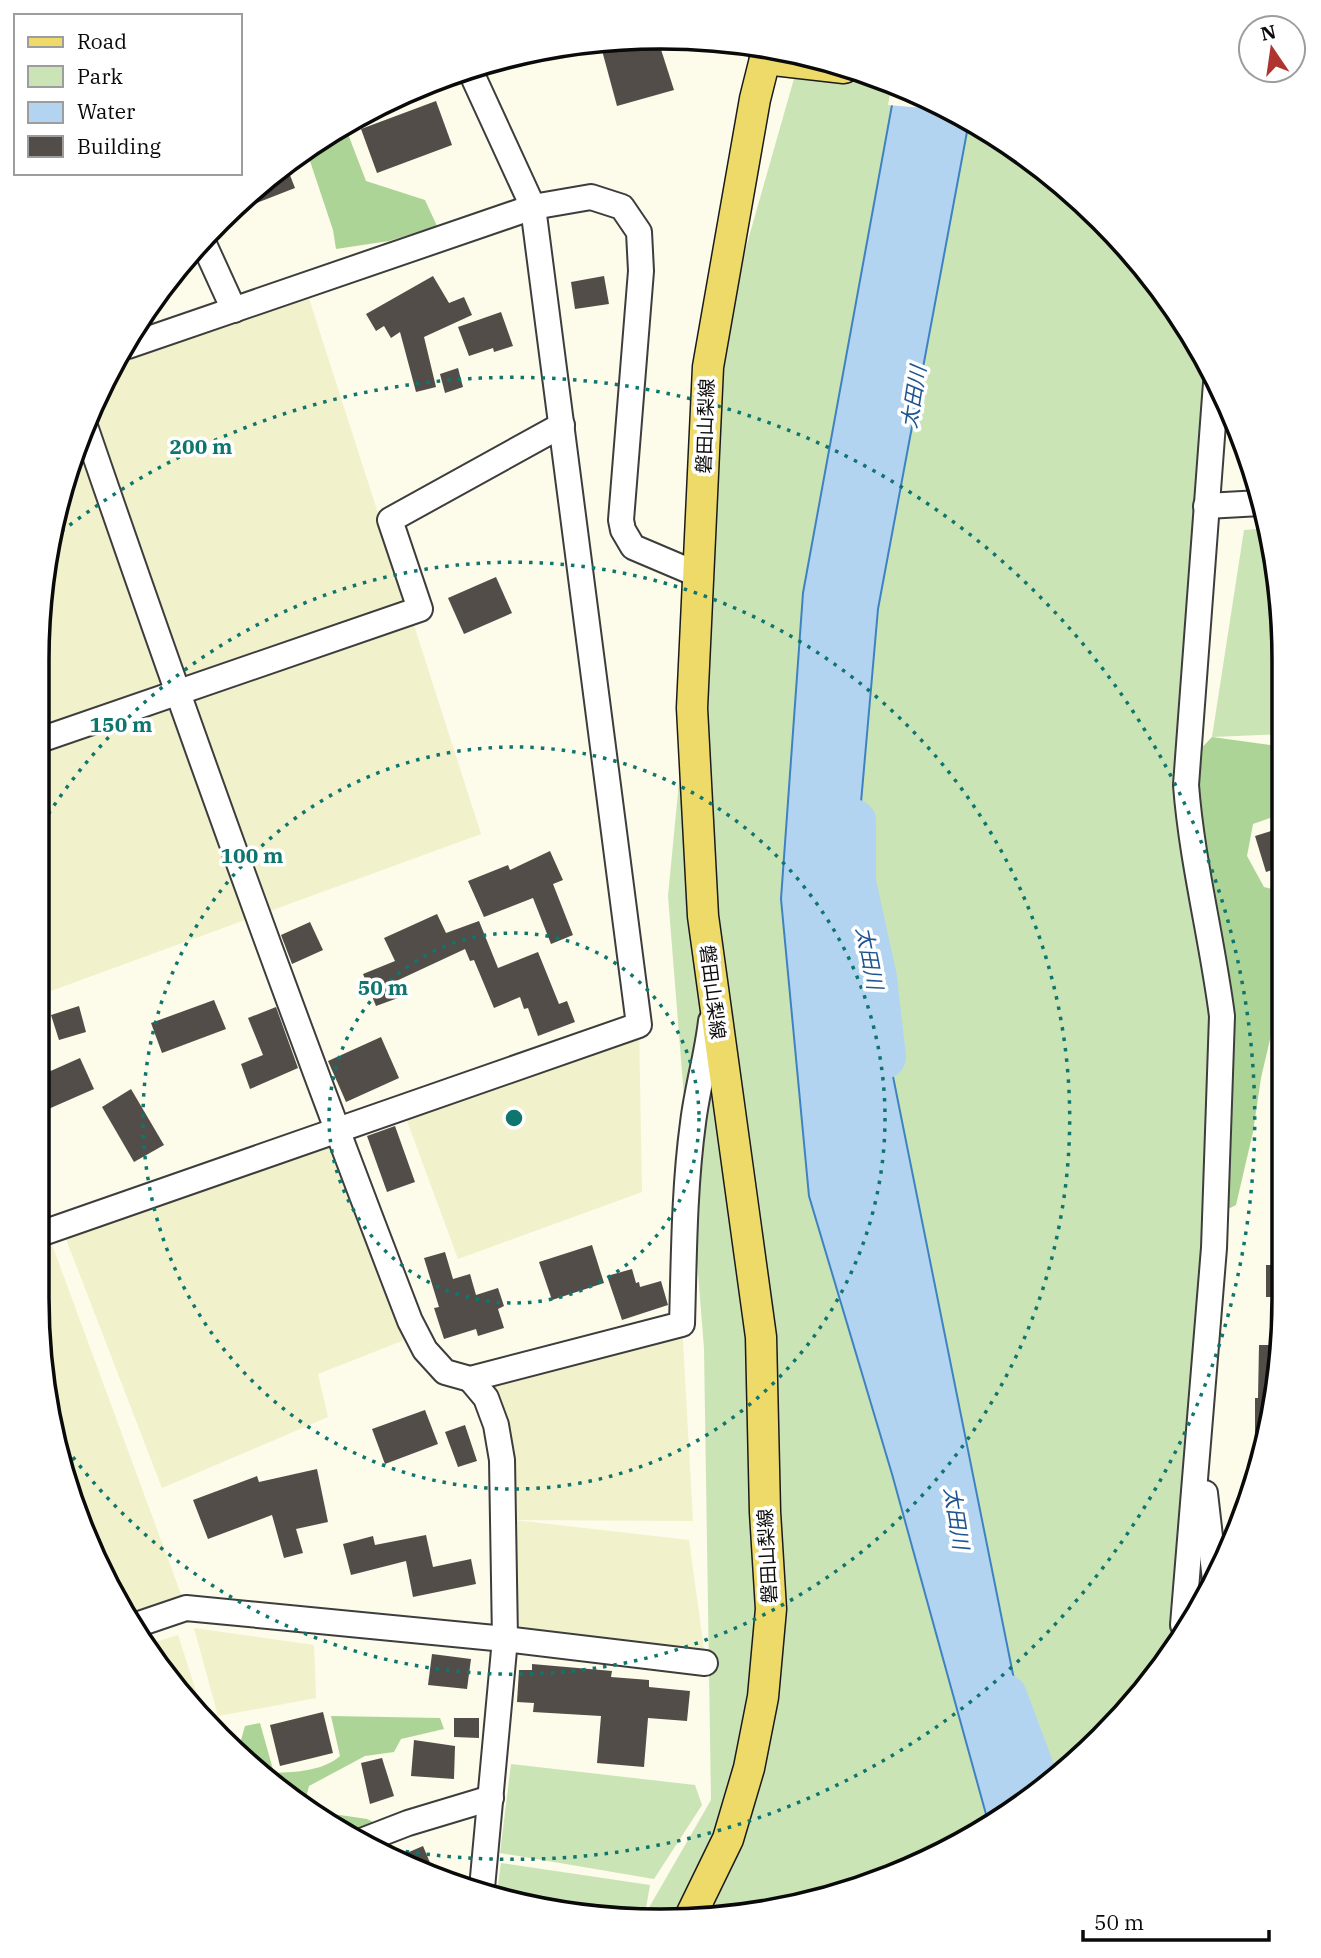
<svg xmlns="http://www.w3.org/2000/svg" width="1321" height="1958" font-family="'IBM Plex Serif','Noto Sans JP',serif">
  <rect width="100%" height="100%" fill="#fdfbe9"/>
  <g fill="#f1f1cc">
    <path d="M305,286L481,834L37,996V661L49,539L101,384L128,347Z"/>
    <path d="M639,1025L642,1192L458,1259L406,1118Z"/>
    <path d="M336,1130L417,1335L318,1374L328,1417L162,1488L61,1226Z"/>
    <path d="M47,1231L186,1608L132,1624L70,1498L37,1298V1235Z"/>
    <path d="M682,1324L693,1521L514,1520L689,1540L704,1649L505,1639L483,1375Z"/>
    <path d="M194,1628L314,1645L316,1698L218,1716Z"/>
    <path d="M178,1635L201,1707L143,1646Z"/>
  </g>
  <g fill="#cae4b6">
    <path d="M801,54L899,84L1007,142L1101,219L1179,314L1225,400L1186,785L1222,1034L1182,1626L1102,1738L972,1838L783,1909L643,1918L711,1800L704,1348L668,896L699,575L731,300Z"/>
    <path d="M1269,528L1272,538L1284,660V734L1212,737L1244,530Z"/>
    <path d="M511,1764L695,1785L702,1805L654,1879L500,1853Z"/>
    <path d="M501,1863L650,1885L646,1908L607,1906L602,1916L497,1891Z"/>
  </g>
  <g fill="#add497">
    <path d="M395,99L394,106L348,134L366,181L425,200L437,226L389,241L336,249L333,230L306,149L314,142Z"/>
    <path d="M1212,737L1284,747V813L1253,824L1247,856L1264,887L1284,892V979L1261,1078L1253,1132L1236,1205L1224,1211L1226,1098L1188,762Z"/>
    <path d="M331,1716L440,1718L444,1729L401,1739L394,1752L365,1756L309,1786L304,1806L280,1792L239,1747L245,1726L260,1723L274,1773C296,1772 323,1771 340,1756Z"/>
    <path d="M313,1811L367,1819L398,1835L374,1846Z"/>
  </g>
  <path fill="#b2d4f1" stroke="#3f82c2" stroke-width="2" d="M896,83L969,121L878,609L854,882L1036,1789L989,1825L892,1474L809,1196L781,899L803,593Z"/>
  <path fill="#fdfbe9" d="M892,82L899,84L947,110L888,105Z"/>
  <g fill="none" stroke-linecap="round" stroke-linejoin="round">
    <g stroke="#b2d4f1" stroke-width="44">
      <path d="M854,821V882L875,978L884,1057"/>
      <path d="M1005,1696L1039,1787"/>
    </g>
  </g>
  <g fill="#524d48">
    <path d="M657,37L674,90L617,106L600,43Z"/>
    <path d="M436,101L452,145L377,173L361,129Z"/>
    <path d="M286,165L295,188L236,211L234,207Z"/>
    <path d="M433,276L449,303L464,297L472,315L424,337L436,387L416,392L400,332L391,338L384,326L376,331L366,314Z"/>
    <path d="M604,276L609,304L575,309L571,282Z"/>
    <path d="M501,312L513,346L494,352L493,348L469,356L458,327Z"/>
    <path d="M458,368L463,387L445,393L440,374Z"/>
    <path d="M496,577L512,613L464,634L448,598Z"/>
    <path d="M1284,827V866L1266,872L1255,836Z"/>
    <path d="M550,851L563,880L553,884L573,935L551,944L533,898L484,917L468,881L508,865L510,870Z"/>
    <path d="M437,914L446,933L479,921L498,968L538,952L559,1004L567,1001L575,1022L538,1036L528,1008L524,1009L520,997L494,1008L474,960L470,961L465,949L392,983L398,998L376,1006L363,974L395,961L384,938Z"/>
    <path d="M310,922L323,950L292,964L281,935Z"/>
    <path d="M214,1000L226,1029L162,1053L151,1023Z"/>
    <path d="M79,1006L86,1032L59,1040L51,1015Z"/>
    <path d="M276,1007L298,1068L250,1089L241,1064L263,1055L248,1018Z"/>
    <path d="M381,1037L399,1078L346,1102L328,1061Z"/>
    <path d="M80,1058L94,1089L37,1114V1077Z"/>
    <path d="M131,1089L164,1145L134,1162L102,1107Z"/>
    <path d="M395,1126L415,1182L387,1192L367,1136Z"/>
    <path d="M592,1245L604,1283L552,1300L539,1262Z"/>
    <path d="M445,1252L453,1279L470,1274L476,1295L498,1288L504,1306L498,1309L504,1328L478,1336L476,1329L444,1339L434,1308L439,1307L424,1258Z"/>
    <rect x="1266" y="1265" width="18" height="32"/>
    <path d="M632,1269L636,1283L639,1282L640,1287L661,1281L668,1305L622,1320L607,1276Z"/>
    <path d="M1259,1345H1280L1272,1419L1260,1456H1255V1398H1258Z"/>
    <path d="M425,1410L438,1444L385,1464L372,1429Z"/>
    <path d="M465,1425L477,1461L458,1467L445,1432Z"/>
    <path d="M317,1469L328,1522L296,1529L303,1553L284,1558L272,1515L208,1539L193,1500L257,1476L259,1482Z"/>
    <path d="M426,1535L433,1567L471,1559L476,1584L413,1597L406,1561L351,1575L343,1544L373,1536L375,1545Z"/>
    <path d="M432,1654L471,1659L467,1689L428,1685Z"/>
    <path d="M532,1664L612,1671L611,1677L649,1680V1687L690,1691L687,1721L648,1718L644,1767L597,1763L601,1716L533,1712L534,1703L517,1702L519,1670H532Z"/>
    <path d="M323,1712L333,1753L280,1766L270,1725Z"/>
    <path d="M454,1718H479V1738L454,1737Z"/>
    <path d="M414,1740L455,1746L454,1779L411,1776Z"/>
    <path d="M382,1758L394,1796L370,1804L361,1763Z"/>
    <path d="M423,1846L436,1877L422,1874L395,1858Z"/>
  </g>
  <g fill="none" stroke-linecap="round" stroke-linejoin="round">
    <defs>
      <g id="minor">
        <path d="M203,242L234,310"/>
        <path d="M128,346L533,207L591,197L622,207L639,232L641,271L621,520L623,530L633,547L699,575"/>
        <path d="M86,429C189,729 296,1026 410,1321L425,1350L445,1372L470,1379L682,1324C684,1257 684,1189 693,1123C697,1089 707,1056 711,1021"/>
        <path d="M1206,506L1261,503"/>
        <path d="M37,741L420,609L390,520L562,425"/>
        <path d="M37,1235L639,1025L533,207L470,70"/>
        <path d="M470,1379L486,1398L496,1425L502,1460L505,1639L482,1888"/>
        <path d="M1205,1493L1215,1580"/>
        <path d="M1183,1625L1214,1248L1222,1016C1212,938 1192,863 1186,785L1216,383"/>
        <path d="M133,1626L186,1608L505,1639L705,1663"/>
        <path d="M364,1840L408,1823L491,1798"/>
      </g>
      <g id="major">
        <path d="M765,59L844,68"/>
        <path d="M691,1915L728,1839L749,1768L763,1697L771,1609L765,1512L761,1337L703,916L692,708L708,367L755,99L768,47"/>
      </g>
    </defs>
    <use href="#minor" stroke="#3d3d3d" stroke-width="28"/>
    <use href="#major" stroke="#1b1b1b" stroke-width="33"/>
    <use href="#minor" stroke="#fff" stroke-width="24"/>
    <use href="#major" stroke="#eeda69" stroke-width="30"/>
  </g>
  <g fill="none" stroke="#0f766e" stroke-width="3.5" stroke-dasharray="3.5 7">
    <circle cx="514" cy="1118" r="185"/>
    <circle cx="514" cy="1118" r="371"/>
    <path d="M37 832A556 556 0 1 1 61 1441"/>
    <path d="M53 538A741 741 0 1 1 379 1847"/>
  </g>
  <g text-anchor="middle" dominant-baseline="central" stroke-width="7" stroke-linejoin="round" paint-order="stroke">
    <g font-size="19" fill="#0a0a0a" stroke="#fff">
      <text transform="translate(705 426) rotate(-88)">磐田山梨線</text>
      <text transform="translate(713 992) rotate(83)">磐田山梨線</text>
      <text transform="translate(767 1556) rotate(-93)">磐田山梨線</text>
    </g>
    <g font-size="21" font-style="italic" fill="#1e5591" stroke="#fff">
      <text transform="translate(913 397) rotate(-81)">太田川</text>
      <text transform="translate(870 958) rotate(79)">太田川</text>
      <text transform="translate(957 1518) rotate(81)">太田川</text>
    </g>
  </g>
  <path d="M0 0H1321V1958H0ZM660 49H661A611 611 0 0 1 1272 660V1298A611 611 0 0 1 661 1909H660A611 611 0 0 1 49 1298V660A611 611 0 0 1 660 49Z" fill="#fff" fill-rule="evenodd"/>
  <path fill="none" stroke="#0a0a0a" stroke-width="3.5" d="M660 49H661A611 611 0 0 1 1272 660V1298A611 611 0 0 1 661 1909H660A611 611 0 0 1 49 1298V660A611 611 0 0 1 660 49Z"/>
  <circle cx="514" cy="1118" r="10" fill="#0f766e" stroke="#fff" stroke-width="3.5"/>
  <g font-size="21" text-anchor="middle" font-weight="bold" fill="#0f766e" stroke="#fff" stroke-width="7" stroke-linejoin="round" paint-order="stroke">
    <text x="201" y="454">200 m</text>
    <text x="121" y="732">150 m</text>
    <text x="252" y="863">100 m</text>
    <text x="383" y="995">50 m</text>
  </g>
  <rect x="14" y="14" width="228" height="161" fill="#ffffff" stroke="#9d9d9d" stroke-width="2"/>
  <rect x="28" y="37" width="35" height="10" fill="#eeda69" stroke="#9d9d9d" stroke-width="2"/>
  <text x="77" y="49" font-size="21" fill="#0a0a0a">Road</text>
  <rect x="28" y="66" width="35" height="21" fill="#cae4b6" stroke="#9d9d9d" stroke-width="2"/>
  <text x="77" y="84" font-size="21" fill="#0a0a0a">Park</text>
  <rect x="28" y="102" width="35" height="21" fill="#b2d4f1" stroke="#9d9d9d" stroke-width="2"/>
  <text x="77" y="119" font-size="21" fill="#0a0a0a">Water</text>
  <rect x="28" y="136" width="35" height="21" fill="#524d48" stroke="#9d9d9d" stroke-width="2"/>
  <text x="77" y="154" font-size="21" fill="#0a0a0a">Building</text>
  <g transform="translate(1272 49) rotate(347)"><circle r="33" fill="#ffffff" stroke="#9d9d9d" stroke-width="2"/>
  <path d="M0-5L12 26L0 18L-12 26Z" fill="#af332e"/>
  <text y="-10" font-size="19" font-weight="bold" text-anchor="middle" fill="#0a0a0a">N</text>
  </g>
  <path d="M1083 1930v10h186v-10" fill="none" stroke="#0a0a0a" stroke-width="3.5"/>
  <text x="1094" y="1930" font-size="21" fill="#0a0a0a" stroke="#ffffff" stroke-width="5" paint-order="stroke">50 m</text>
</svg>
